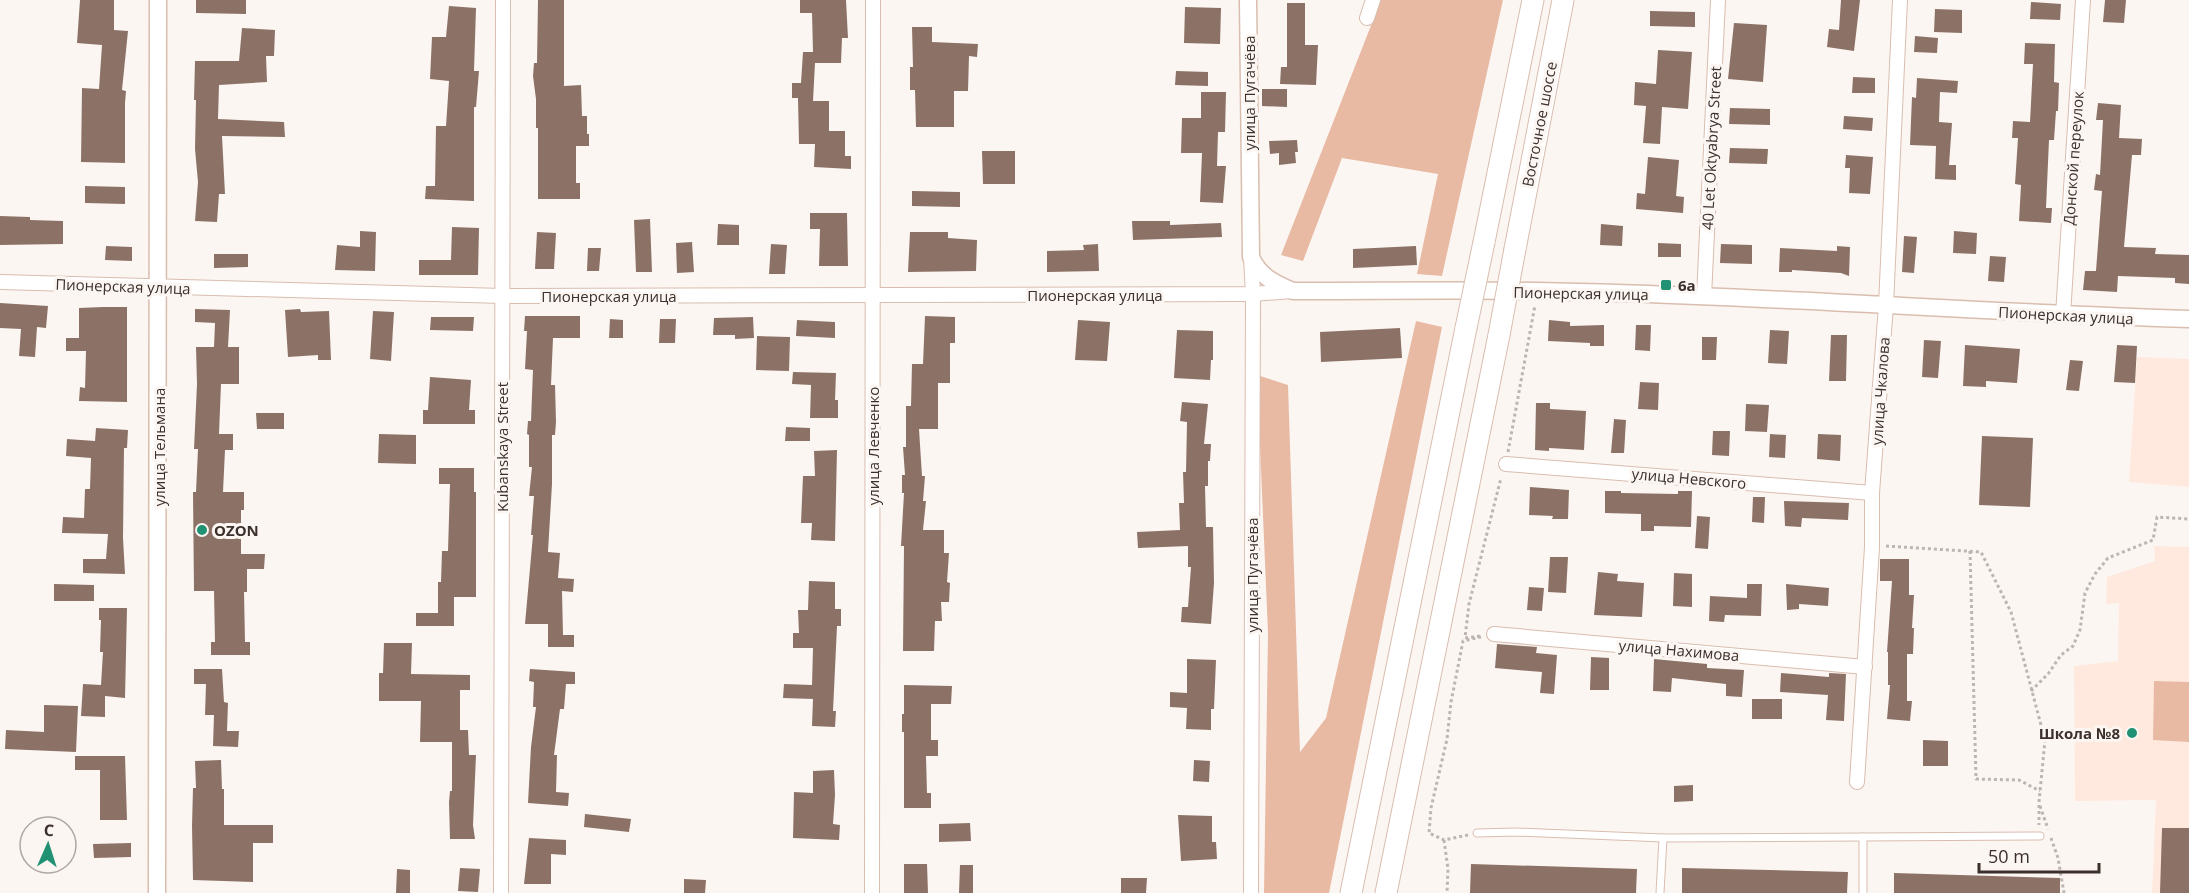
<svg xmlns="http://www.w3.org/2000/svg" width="2189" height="893" font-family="'Open Sans',sans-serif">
  <rect width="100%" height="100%" fill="#fcf6f3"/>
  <g fill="#ffe9de">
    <path d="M2137,357L2189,359V487L2129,482Z"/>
    <path d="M2154,546L2189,547V893H2152L2156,800L2075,801L2074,666L2118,661L2119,603L2106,604L2107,577L2155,561Z"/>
  </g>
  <g fill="#e8baa4">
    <path d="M1381,0H1503L1442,276L1417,274L1438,174L1342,158L1303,261L1281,255Z"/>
    <path d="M1416,321L1442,327L1329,893H1264L1268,633L1257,375L1288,385L1300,752L1326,718Z"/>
    <path d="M2154,681L2189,682V742L2153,740Z"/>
  </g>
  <g fill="#8c7266">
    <path d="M80,0H114V30L128,31L122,90L126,91L125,103V163L81,162L82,88L99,89L102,45L77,43Z"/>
    <path d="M196,0H246V14L196,13Z"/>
    <path d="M538,0H564V86L581,85L582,116H587V134H589V146H576V183H580V199H538V128H536V99L533,76L534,63H537Z"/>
    <path d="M800,0H846L848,38H842L841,63H815L813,101H829V131H845V156H851V169L814,167L815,144H799L798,98H792V83H801L803,52H813L812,13H800Z"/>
    <path d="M1841,0H1860L1854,51L1827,47L1829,29L1839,30Z"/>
    <path d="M2105,0H2126L2124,23L2103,22Z"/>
    <path d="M2031,2L2061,4L2060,20L2030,19Z"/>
    <path d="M1287,3H1305V45H1318L1316,85L1280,84L1281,67H1287Z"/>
    <path d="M449,6L476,8L474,71H479L476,107H474V201L425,199L426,186H435L436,126H446L449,81L430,79L432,37H446Z"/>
    <path d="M1185,7L1221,8L1220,44L1184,43Z"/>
    <path d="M1935,9L1962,10V33L1934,32Z"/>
    <path d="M1650,11L1695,12V27L1650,26Z"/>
    <path d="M1734,23L1767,25L1763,82L1728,79Z"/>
    <path d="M912,27H932V42L978,44L977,57L969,56L968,91H954V127H916L915,90H910V67H913Z"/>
    <path d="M242,28L275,30L274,56H266L267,82L219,85L218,119L284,122L285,137L222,136L225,194H219L217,222L195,221L198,182L195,149L196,100H194L195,61H239Z"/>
    <path d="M1915,36L1938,38L1937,53L1914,52Z"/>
    <path d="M2025,43L2055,44L2054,82L2059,83L2058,111H2056L2054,140H2049L2046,208H2052L2051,223L2019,221L2021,185L2015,184L2018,138H2012L2013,121L2030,122L2033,64H2024Z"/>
    <path d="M1658,50L1692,52L1688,109L1662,107L1660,144L1643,143L1646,106L1634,105L1635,82L1656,84Z"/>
    <path d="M1176,71L1208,72V86L1175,85Z"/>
    <path d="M1853,77L1875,78V93H1852Z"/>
    <path d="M1917,78L1958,81L1957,93L1940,92L1939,122L1952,123L1949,165H1956V180L1935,179L1936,146L1910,145L1912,97L1916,98Z"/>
    <path d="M1262,89H1287V107L1262,106Z"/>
    <path d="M1201,92H1226L1225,132H1218L1217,166H1226L1223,203L1200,202L1202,153H1181L1182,118H1201Z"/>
    <path d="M2098,103L2121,105L2119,138L2142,139L2141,155H2132L2124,247L2156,248L2155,254L2189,255V284L2175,283V278L2118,276L2117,292L2083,290L2085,271H2096L2102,191L2094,190L2096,174L2100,175L2103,120H2096Z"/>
    <path d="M1730,108L1770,109V125L1729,124Z"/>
    <path d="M1844,116L1873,118L1872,131L1843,129Z"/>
    <path d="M1297,140L1298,152H1295L1296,163L1279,165V153L1270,154L1269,141Z"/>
    <path d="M1730,148L1768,149L1767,164L1729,163Z"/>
    <path d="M982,151H1015V184H983Z"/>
    <path d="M1846,155L1873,157L1870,194L1849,193L1850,168H1845Z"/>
    <path d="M1648,157L1679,160L1676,196L1684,197L1683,213L1636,209L1637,193L1645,194Z"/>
    <path d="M85,186L125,187V204L85,203Z"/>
    <path d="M912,191L960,192V207L912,206Z"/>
    <path d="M810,213H847L848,266H819L820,229H810Z"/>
    <path d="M0,216L30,217V220L63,221V244L0,245Z"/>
    <path d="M650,219L652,272H636L634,220Z"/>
    <path d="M1132,221H1170V225L1221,223L1222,237L1133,240Z"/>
    <path d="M718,224L739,225V245H717Z"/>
    <path d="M1601,224L1623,226L1622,246L1600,245Z"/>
    <path d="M452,227L479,228L478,275H419V260H451Z"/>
    <path d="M360,231L376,232L375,271L335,270L337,245L360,247Z"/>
    <path d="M1954,231L1977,233L1976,254L1953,253Z"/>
    <path d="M537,232L556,233L554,269H535Z"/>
    <path d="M910,232H948V238L977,240L976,271L908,272Z"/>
    <path d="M1904,236L1917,237L1914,273L1902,272Z"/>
    <path d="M692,242L694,272L677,273L676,243Z"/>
    <path d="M1658,243L1681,244V257H1658Z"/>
    <path d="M771,244L787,245L785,274H769Z"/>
    <path d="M1098,244L1099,271L1047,272V251L1084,250L1083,245Z"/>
    <path d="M1721,244L1752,245V264L1720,263Z"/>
    <path d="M106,246L132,247V261L105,260Z"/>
    <path d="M1416,246L1417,265L1353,268V249Z"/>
    <path d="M1837,246L1850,247L1849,276L1841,273L1792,270V272H1779L1780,248L1837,251Z"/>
    <path d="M588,248H601L599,271H587Z"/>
    <path d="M214,254H248V267L214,268Z"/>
    <path d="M1990,256L2006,257L2004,282L1988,281Z"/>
    <path d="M0,303L48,306L46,328L37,327L35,357L19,356L21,329L0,328Z"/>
    <path d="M103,307H127V402L79,401L80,387L85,388L86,351H66V338H79V308Z"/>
    <path d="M195,309L230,310L228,347H239V384H221L219,434H233V450H225L223,492H244V510H241V554H265L264,569H247V592H244L245,642H250V655H211V642H215L214,591H194L193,492H196L198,449H194L197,384L196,347H214L215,323L195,322Z"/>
    <path d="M300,309L301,312L329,311L331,360H318V355L288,357L285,310Z"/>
    <path d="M373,311L394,312L391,361L370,359Z"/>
    <path d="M525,316H580V338H553L551,385H555L556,422L555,435H552V484L548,552L560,553L558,578L574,579L573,592L562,591L563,635H574V647H548V624H525L533,535H531L534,496H529L532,467H529V435L527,434L528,421H531L533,370L525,369L527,331H524Z"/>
    <path d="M925,316L955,317V343H950V383H938V429H919L922,476H925L923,501H926L923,530H944V553H949L947,582L950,583L949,602H941L942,621H935L934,651H903L904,546H901L904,493H902V475H905L903,447H906V406H911L912,364H923Z"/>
    <path d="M431,317H474L473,331L430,330Z"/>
    <path d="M753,317L754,338L735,339V335H713L714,318Z"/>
    <path d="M610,319L623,320V338H609Z"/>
    <path d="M660,319H676L675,343H659Z"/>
    <path d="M797,320L835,322V338L796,336Z"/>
    <path d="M1078,320L1110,322L1107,361L1075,360Z"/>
    <path d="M1549,320L1570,322V326L1604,325V346H1590V343L1548,341Z"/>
    <path d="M1636,325H1651L1650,351L1635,350Z"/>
    <path d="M1400,328L1402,358L1321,362L1320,332Z"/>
    <path d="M1177,330L1213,331V360H1211L1210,380L1174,378Z"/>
    <path d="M1770,330L1789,331L1787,364L1768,363Z"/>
    <path d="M1831,335H1847L1846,381H1829Z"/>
    <path d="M757,336L790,337L789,371L756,370Z"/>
    <path d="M1702,337H1717L1716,360H1702Z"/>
    <path d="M1924,340L1941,341L1938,378L1922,377Z"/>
    <path d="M1965,345L2020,349L2017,383L1986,381V387L1963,386Z"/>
    <path d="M2117,345L2137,346L2135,383L2114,382Z"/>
    <path d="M2070,360L2083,361L2079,391L2066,390Z"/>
    <path d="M793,372L836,373L835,400H838V418H810L811,385L792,384Z"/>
    <path d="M430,377L471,380L469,410H475V424H423V410H428Z"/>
    <path d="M1640,382L1659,383L1658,410L1638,409Z"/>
    <path d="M1182,402L1208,404L1204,444H1211L1210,461H1208V486H1205L1206,527H1213L1214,583L1211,624L1181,622L1182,607H1188L1191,567H1188V546L1138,548L1137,532L1180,530L1179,503H1184L1183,472H1186L1187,422L1180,421Z"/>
    <path d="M1536,403H1550V409L1586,411L1584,450L1549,448V451L1535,450Z"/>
    <path d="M1746,404L1769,405L1767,432L1745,431Z"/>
    <path d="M256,413H284V429H257Z"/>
    <path d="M1614,419L1626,420L1624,453H1611Z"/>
    <path d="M786,427L810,428V441H785Z"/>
    <path d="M96,428L128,430L127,448H124L123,538L125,574L83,573V559H106L108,534L62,533L63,517L84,518L85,489H90L91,458L66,456L67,439L95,441Z"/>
    <path d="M1713,431H1730L1729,456L1712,455Z"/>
    <path d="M379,434L416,435V464L378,463Z"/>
    <path d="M1770,434L1786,435L1785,458L1769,457Z"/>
    <path d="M1818,434L1841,435L1840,461L1817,459Z"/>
    <path d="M1982,436L2033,438L2030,507L1979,505Z"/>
    <path d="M837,450L835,541L811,540L812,523H801L803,476H815L814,451Z"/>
    <path d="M439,468H474V492H476V597H454V626H416V613H438V582H441L442,551H448L450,484H439Z"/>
    <path d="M1530,487L1569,490L1568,519H1552L1553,516L1529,515Z"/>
    <path d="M1605,491H1621V493L1678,494V491H1692L1691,527L1654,526V531H1641V514L1605,513Z"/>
    <path d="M1753,497H1765L1764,523L1752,522Z"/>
    <path d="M1784,501L1849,503L1848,520L1802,518L1801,527L1785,526Z"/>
    <path d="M1697,516L1710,517L1708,549L1695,548Z"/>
    <path d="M1550,557H1568L1566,593L1548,592Z"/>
    <path d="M1880,559H1909V595H1914L1912,628H1914L1913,654H1907V701H1912L1910,721L1887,719L1890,685H1888V652H1887L1892,581H1880Z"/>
    <path d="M1598,572L1618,574L1617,581L1644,583L1642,617L1594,615Z"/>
    <path d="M1674,573L1692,574V607L1673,606Z"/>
    <path d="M809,581L835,582V609H841V626H837L833,711H836L835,727L812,726L813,699L783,698L784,684L812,685L813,648H793V633H799L798,610H808Z"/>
    <path d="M54,584L94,585V601H54Z"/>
    <path d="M1747,584H1762L1761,616L1725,615L1724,622L1709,621L1710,596L1747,598Z"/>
    <path d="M1786,584L1829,588L1828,606L1799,604V609L1787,610Z"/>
    <path d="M1529,587L1544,588L1542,611L1527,610Z"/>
    <path d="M99,608H127L125,698L105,696V717L81,716L83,684L101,685L103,652H100L101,620H99Z"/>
    <path d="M384,643H412L411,674L470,675V690H460V730H468L469,755H476L473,825L475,839H450L449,802L450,791H452V742H420L421,701H379V673H383Z"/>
    <path d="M1497,644L1537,647L1536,653L1557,655L1554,694L1540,693L1542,672L1495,668Z"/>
    <path d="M1591,657L1609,658V690H1590Z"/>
    <path d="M1187,659L1216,660L1214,709H1211V730L1186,729L1187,708L1170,707V692L1187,693Z"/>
    <path d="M1654,659L1707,664V668L1744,670L1742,697L1726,696V684L1672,678L1671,692L1653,691Z"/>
    <path d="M194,669H222L224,702L228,703L227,731H239L238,747L213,746L214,715H205L206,684H194Z"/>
    <path d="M530,669L575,672V684H566L564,709H560L554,755H557L556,792L569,793L568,806L528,803L531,747L536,707H533L534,682L529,681Z"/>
    <path d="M1781,673L1829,677V673L1846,674L1844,721L1826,720L1828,695L1780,692Z"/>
    <path d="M904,685L952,686L951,704H931V740H938V756H926L927,793H931V808H904V732H902V714H904Z"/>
    <rect x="1752" y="699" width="30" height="20"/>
    <path d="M44,705L78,706L76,752L5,749L6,730L44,732Z"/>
    <path d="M1923,740L1948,741V766H1923Z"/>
    <path d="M75,756H125L127,820H100V770H75Z"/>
    <path d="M221,760L222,789H224V825H273V843H253V882L193,880L192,826L193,788H196L195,761Z"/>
    <path d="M1194,760L1210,761L1209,782L1193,781Z"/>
    <path d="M834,770L835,795L833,824L840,825L839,840L793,838L794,792L813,793V771Z"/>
    <path d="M1693,785V801L1674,802V786Z"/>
    <path d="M585,814L631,819L629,832L584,827Z"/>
    <path d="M1178,815L1212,816V842H1216L1217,859L1181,861Z"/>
    <path d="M970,823L971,841L939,842V824Z"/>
    <path d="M2162,828H2189V893H2160Z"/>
    <path d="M529,838L566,840V855L551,854V884H524Z"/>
    <path d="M131,843V857L94,858L93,844Z"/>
    <path d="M904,864H927L928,893H904Z"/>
    <path d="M1471,864L1637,869L1636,893H1470Z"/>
    <path d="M960,865H973V893H959Z"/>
    <path d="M460,868L480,869L478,892L458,891Z"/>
    <path d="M1682,868L1848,872L1847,893H1682Z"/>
    <path d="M397,869L410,870V893H396Z"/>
    <path d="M1894,873L2060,878V893H1894Z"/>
    <path d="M1121,878H1147L1146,893H1121Z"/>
    <path d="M684,879L706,880L705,893H684Z"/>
  </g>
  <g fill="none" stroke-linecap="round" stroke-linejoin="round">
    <defs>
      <g id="service">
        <path d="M1477,833L1516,832L1663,838L2040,836"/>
        <path d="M1660,893L1663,838"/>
        <path d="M1863,893V837"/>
      </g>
      <g id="minor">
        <path d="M1367,18L1373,0"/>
        <path d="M1251,257L1253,294L1251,893"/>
        <path d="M0,282L503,296L1253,294L1293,291"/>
        <path d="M1704,297L1718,0"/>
        <path d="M2063,315L2083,0"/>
        <path d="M1506,464L1872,493"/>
        <path d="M1494,634L1865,667"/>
        <path d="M1857,782L1872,547V493L1886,305L1900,0"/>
        <path d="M501,893L503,0"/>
        <path d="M872,893L873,0"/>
      </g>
      <g id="tertiary">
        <path d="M1248,0L1251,257C1259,276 1274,283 1293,291C1374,291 1456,290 1537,291C1755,295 1972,312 2189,319"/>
        <path d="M157,893L158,0"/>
      </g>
      <g id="trunk">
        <path d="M1484,242L1533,0"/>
        <path d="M1515,249L1563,0"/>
        <path d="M1351,893L1466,328"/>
        <path d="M1386,893L1499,335"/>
      </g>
    </defs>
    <use href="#service" stroke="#d9bdaf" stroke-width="9"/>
    <use href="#minor" stroke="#d9bdaf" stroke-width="16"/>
    <use href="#tertiary" stroke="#d9bdaf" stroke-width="19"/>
    <use href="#trunk" stroke="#d9bdaf" stroke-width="23"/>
    <g stroke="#bdb5b1" stroke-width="3" stroke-dasharray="3 3" stroke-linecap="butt">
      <path d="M1508,452L1535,305"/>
      <path d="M1886,546L1981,552L2011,612L2045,740L2039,802V825"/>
      <path d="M1970,551L1976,779L2019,780L2040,791"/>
      <path d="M1480,636L1465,638L1469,604L1501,478"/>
      <path d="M2031,691L2048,674L2061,655L2073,646L2080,630L2085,593L2095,574L2108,558L2153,540L2157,517L2189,519"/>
      <path d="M2040,806L2048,829"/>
      <path d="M1468,835L1444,840L1429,833L1431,808L1447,739L1451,702L1463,641L1481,637"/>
      <path d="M2051,838L2058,858L2064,893"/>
      <path d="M1444,840L1448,869L1447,893"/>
    </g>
    <use href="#service" stroke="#fff" stroke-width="7"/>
    <use href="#minor" stroke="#fff" stroke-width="14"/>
    <use href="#tertiary" stroke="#fff" stroke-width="16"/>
    <use href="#trunk" stroke="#fff" stroke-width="21"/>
    <defs>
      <g id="trunk-bridge">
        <path d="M1466,328L1484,242"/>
        <path d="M1499,335L1515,249"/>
      </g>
    </defs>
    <use href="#trunk-bridge" stroke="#d9bdaf" stroke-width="23" stroke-linecap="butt"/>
    <use href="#trunk-bridge" stroke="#fff" stroke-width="21"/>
  </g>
  <g fill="#209173" stroke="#fcf6f3" stroke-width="2">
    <rect x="1660" y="279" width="12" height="12" rx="3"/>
    <circle cx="202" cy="530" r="6"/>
    <circle cx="2132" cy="733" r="6"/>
  </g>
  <g text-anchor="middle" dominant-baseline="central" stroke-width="6" stroke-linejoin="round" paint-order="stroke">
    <g font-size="15" fill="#3b302b" stroke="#fcf6f3">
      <text transform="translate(1249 93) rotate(-90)">улица Пугачёва</text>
      <text transform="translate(1539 124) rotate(-79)">Восточное шоссе</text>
      <text transform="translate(1711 148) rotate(-87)">40 Let Oktyabrya Street</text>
      <text transform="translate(2073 158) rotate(-86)">Донской переулок</text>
      <text transform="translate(123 286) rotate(2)">Пионерская улица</text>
      <text transform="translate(1581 293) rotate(1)">Пионерская улица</text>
      <text x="1095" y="295">Пионерская улица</text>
      <text x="609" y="296">Пионерская улица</text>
      <text transform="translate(2066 315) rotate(3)">Пионерская улица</text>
      <text transform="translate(1880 391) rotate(-86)">улица Чкалова</text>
      <text transform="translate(873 446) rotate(-90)">улица Левченко</text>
      <text transform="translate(159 447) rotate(-90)">улица Тельмана</text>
      <text transform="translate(502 447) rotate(-90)">Kubanskaya Street</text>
      <text transform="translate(1689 478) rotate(5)">улица Невского</text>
      <text transform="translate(1252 575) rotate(-90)">улица Пугачёва</text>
      <text transform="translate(1679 650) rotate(5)">улица Нахимова</text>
    </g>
    <g font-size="15" font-weight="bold" fill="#3b302b" stroke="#fcf6f3" text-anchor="start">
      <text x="1678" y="285">6а</text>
      <text x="214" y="530">OZON</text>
      <text x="2120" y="733" text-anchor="end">Школа №8</text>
    </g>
  </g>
  <g transform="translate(48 845) rotate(3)"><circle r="28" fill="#fcf6f3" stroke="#afa7a3" stroke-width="1.5"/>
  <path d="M0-4.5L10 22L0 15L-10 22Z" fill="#209173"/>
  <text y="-9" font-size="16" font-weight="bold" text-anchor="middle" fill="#3b302b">С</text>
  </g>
  <path d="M1979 863v9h120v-9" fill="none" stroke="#3b302b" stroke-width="3"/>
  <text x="1988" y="863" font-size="18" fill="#3b302b" stroke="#fcf6f3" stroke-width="4.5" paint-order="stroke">50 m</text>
</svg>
